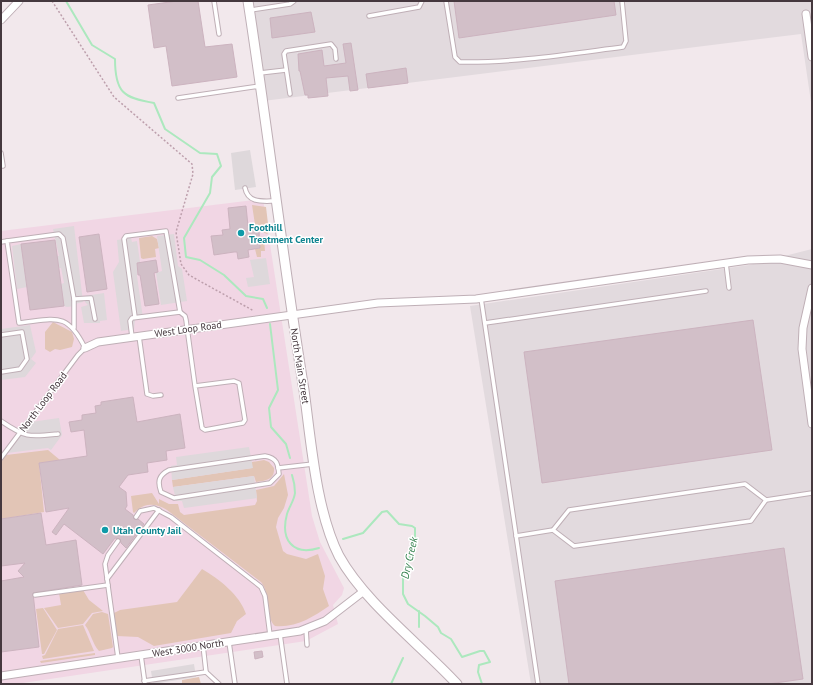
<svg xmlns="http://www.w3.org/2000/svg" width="813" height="685" font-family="'PT Sans',sans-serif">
  <rect width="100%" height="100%" fill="#f2e8ec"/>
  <path fill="#f1d6e4" d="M263,199L312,516L320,542L344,588L342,595L333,605L338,624L306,641L16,684H1V231Z"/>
  <g fill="#e2dade">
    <path d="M248,1H812V109L801,34L263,101Z"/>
    <path d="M812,249V684H531L470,306L749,265Z"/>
  </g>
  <g fill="#e2c5b6">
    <path d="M252,205L266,207L269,232L267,234L261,231H256Z"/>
    <path d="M152,236L157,239L159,248L155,249L156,257L143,259L141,258L139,238Z"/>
    <path d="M260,236L264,238L265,251H261V257H257L255,249L260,248Z"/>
    <path d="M53,322L72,332L74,339L72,347L60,350L55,349L50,352L45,349V332Z"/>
    <path d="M48,450L60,460L39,463L44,512L1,519V462L6,455Z"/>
    <path d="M264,460L269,462L274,468C275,480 265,481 256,482L254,476L173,487L172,480L252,468V462Z"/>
    <path d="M284,474L288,495L284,508L278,518L276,527L283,551L287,554L306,559L318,554L325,576L323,589L329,606C313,617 296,628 275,626C265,617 271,594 261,582L167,510C156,503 144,502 134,513L133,512L131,496L152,493L159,504V499L169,504H178L180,512L184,515L255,505L257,501L256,490L274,486Z"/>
    <path d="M202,569C219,579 240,595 246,614L237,621L231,633L154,646L138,637L117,636L114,613L120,610L177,602Z"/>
    <path d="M83,590L89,600L103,611L92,613L83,624L58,628L44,608L61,605L59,593Z"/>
    <path d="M43,608L57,630L44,654H42L36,609Z"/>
    <path d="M102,612L108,614L113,647L112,648L99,651C92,643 91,633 85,625L93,614Z"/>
    <path d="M83,625L94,651L43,659L42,656L45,655L58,629Z"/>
    <path d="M95,653V655L41,663L40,661Z"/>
    <path d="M199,677L201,684H182V680Z"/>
  </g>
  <g fill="#ded8db">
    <path d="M250,150L256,187L235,190L231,153Z"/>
    <path d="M74,226L83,302L75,304V306L67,307L64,306L61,284L64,283L61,268H59L57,256H59L53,229Z"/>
    <path d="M174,234L178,266L182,269L187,301L161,305L156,273L162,271L157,236Z"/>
    <path d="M131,238L132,242L137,241L140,262L137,263V276L143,318L135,320L134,329L121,331L113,272L119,262L117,240Z"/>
    <path d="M21,244L27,287L17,289L12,246Z"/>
    <path d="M266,258L270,284L248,287L246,278L254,277L250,260Z"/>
    <path d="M104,293L107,320L100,321V323H84L81,307L88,305L85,302V296Z"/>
    <path d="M30,325L36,352L31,359L36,363L25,377L1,380V329Z"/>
    <path d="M59,418L62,435L51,450L48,448L7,453L31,422Z"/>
    <path d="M249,447L253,468L172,480L171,466L177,465L176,457Z"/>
    <path d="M254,476L257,498L184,508L182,501H176L173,487Z"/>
    <path d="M194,664L196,677L153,684L151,671Z"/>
  </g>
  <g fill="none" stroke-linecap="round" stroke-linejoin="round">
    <g stroke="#ace8be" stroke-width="2">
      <path d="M66,1L92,45L115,59C115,92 123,98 154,103L165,129L200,153L217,154L221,166L212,177L210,193L184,238L186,257L200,260L224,275L246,296L263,299L267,308"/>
      <path d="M270,324L278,390L269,408L271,427L286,444L290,458"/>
      <path d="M292,475C294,481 295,487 295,493C294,501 289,507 287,514C280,540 293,556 319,548"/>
      <path d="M343,539L363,533L382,512L387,511L399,524L412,526L415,528V541L403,578V594L408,604L425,616L438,627L441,633L451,639L462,657L480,651H484L490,662L479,665L478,672L482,684"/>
      <path d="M419,611V627"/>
      <path d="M391,684L403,658"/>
    </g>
  </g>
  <g fill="#d2bfc8" stroke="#ccb3bf">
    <path d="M177,1H198L205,47L232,44L237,77L172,86L166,46L154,48L148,5Z"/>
    <path d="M454,1H614L616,15L459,38Z"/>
    <path d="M311,12L315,32L272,38L270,18Z"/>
    <path d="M351,43L358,90L350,91L348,76L326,78L328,96L308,98V95H305L300,71H299L298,54L322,50L324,66L346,63L343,44Z"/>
    <path d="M406,68L408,83L368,88L366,74Z"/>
    <path d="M246,206L248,226H254V231H259L260,248L248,250L249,257L238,259L237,252H234L214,255L211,236L223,235L222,230L230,229L228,208Z"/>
    <path d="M99,234L107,289L87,292L79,237Z"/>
    <path d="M55,240L64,306L30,310L21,244Z"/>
    <path d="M156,260L158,272L154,273L159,304L145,306L140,275H138L137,263Z"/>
    <path d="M753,320L772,450L542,483L524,352Z"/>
    <path d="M133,397L137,422L180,414L185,448L166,451L167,460L147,463L148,472L128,475L119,487L126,492L127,506L125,509L133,515L134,519H138L144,524L126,548L121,543L120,539L115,538L103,554L64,524L56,535L52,532L69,508L46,512L39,463L87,456L84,430L71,432L69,422L82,420V415L96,413L95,406L101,405V402Z"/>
    <path d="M41,513L46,545L76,540L82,585L33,593L39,647L1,652V581L24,577L18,571L25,563L1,566V519Z"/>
    <path d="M784,548L803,679L768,684H569L555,581Z"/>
    <path d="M262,651L263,657L255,659L254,652Z"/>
  </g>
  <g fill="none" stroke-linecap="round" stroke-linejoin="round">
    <defs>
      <g id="service">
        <path d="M214,1L219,34"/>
        <path d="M446,1L455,57L460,62C514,63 569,54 623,47L626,41L622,1"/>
        <path d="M251,10L290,4L294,1"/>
        <path d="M369,16L419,7L422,1"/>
        <path d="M260,73L286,70"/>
        <path d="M290,94L284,54L286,51L331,44L335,49L336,59"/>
        <path d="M178,98L260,86"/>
        <path d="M1,153L3,166H1"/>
        <path d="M245,188C248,204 264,201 276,201"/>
        <path d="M1,242L7,241"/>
        <path d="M726,263L729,288"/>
        <path d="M481,298L538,684"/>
        <path d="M74,299L91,298L95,319"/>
        <path d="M135,317L124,239L126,236L166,231L180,312"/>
        <path d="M485,323L706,291"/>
        <path d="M1,335L22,332L27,359L20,369L1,372"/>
        <path d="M139,336L147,394L153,396L161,395"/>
        <path d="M132,337L130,321L132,318L180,312L185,316L186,320L195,386L234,381L239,383L245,420L243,423L205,430L202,428L195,386"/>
        <path d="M1,421C26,438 29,437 58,434"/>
        <path d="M265,456C277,458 278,464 279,474L270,483L174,498L161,492C157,481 159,475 169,470Z"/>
        <path d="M1,458L78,355L85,348C67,311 55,319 19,323L7,241L59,234L63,238L74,299V328"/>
        <path d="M278,468L313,464"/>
        <path d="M136,517L140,511L154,508L171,517L261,587L265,596L270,635"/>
        <path d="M553,530L574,546L751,521L766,500"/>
        <path d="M516,536L553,530L569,510L745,484L766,500L812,493"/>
        <path d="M118,541L108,555L105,564L118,658"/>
        <path d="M107,579L159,510"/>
        <path d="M35,595L108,585"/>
        <path d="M306,629L307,645"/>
        <path d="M280,634L287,684"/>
        <path d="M229,642L235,684"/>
        <path d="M203,645L206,672L219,684"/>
        <path d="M141,655L145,684"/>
        <path d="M144,681L206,672"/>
      </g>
      <g id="minor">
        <path d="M806,14L812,57"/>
        <path d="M1,20L19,1"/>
        <path d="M812,288L803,328L802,349L812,424"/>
        <path d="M85,348L98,342L378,303L476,299L748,260L780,259L812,265"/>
        <path d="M1,676L300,631L325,621L364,591"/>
      </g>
      <path id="tertiary" d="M248,1C268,131 283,261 304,390C311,441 316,511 339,556C365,603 420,644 457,684"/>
    </defs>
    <use href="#service" stroke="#bfafb6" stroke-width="5.5"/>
    <use href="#minor" stroke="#bfafb6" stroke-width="9"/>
    <use href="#tertiary" stroke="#bfafb6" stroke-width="11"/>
    <path stroke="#bd9fac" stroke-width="1.5" stroke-dasharray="2 2" stroke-linecap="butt" d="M52,1L114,97L192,164L193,174L176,232L181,264L189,275L196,279L254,311"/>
    <use href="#service" stroke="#fff" stroke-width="3.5"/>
    <use href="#minor" stroke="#fff" stroke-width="7"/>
    <use href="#tertiary" stroke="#fff" stroke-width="9"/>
  </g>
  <g fill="#0f9aa8" stroke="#fff" stroke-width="1.5">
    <circle cx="241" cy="233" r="4"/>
    <circle cx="105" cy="530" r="4"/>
  </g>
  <g text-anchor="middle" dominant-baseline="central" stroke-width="3" stroke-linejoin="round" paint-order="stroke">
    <g font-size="10" font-weight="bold" fill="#0d838f" stroke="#fff" text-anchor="start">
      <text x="249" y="227">Foothill<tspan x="249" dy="12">Treatment Center</tspan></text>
      <text x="113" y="530">Utah County Jail</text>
    </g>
    <g font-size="10" fill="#45383e" stroke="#fff">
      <text transform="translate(188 329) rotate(-8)">West Loop Road</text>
      <text transform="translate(300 366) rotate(81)">North Main Street</text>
      <text transform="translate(43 402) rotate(-53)">North Loop Road</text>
      <text transform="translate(188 648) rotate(-9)">West 3000 North</text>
    </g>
    <g font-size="11" font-style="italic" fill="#327f4c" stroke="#fff">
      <text transform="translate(409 558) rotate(-77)">Dry Creek</text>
    </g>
  </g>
  <rect width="813" height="685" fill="none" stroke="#45383e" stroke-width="4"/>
</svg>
